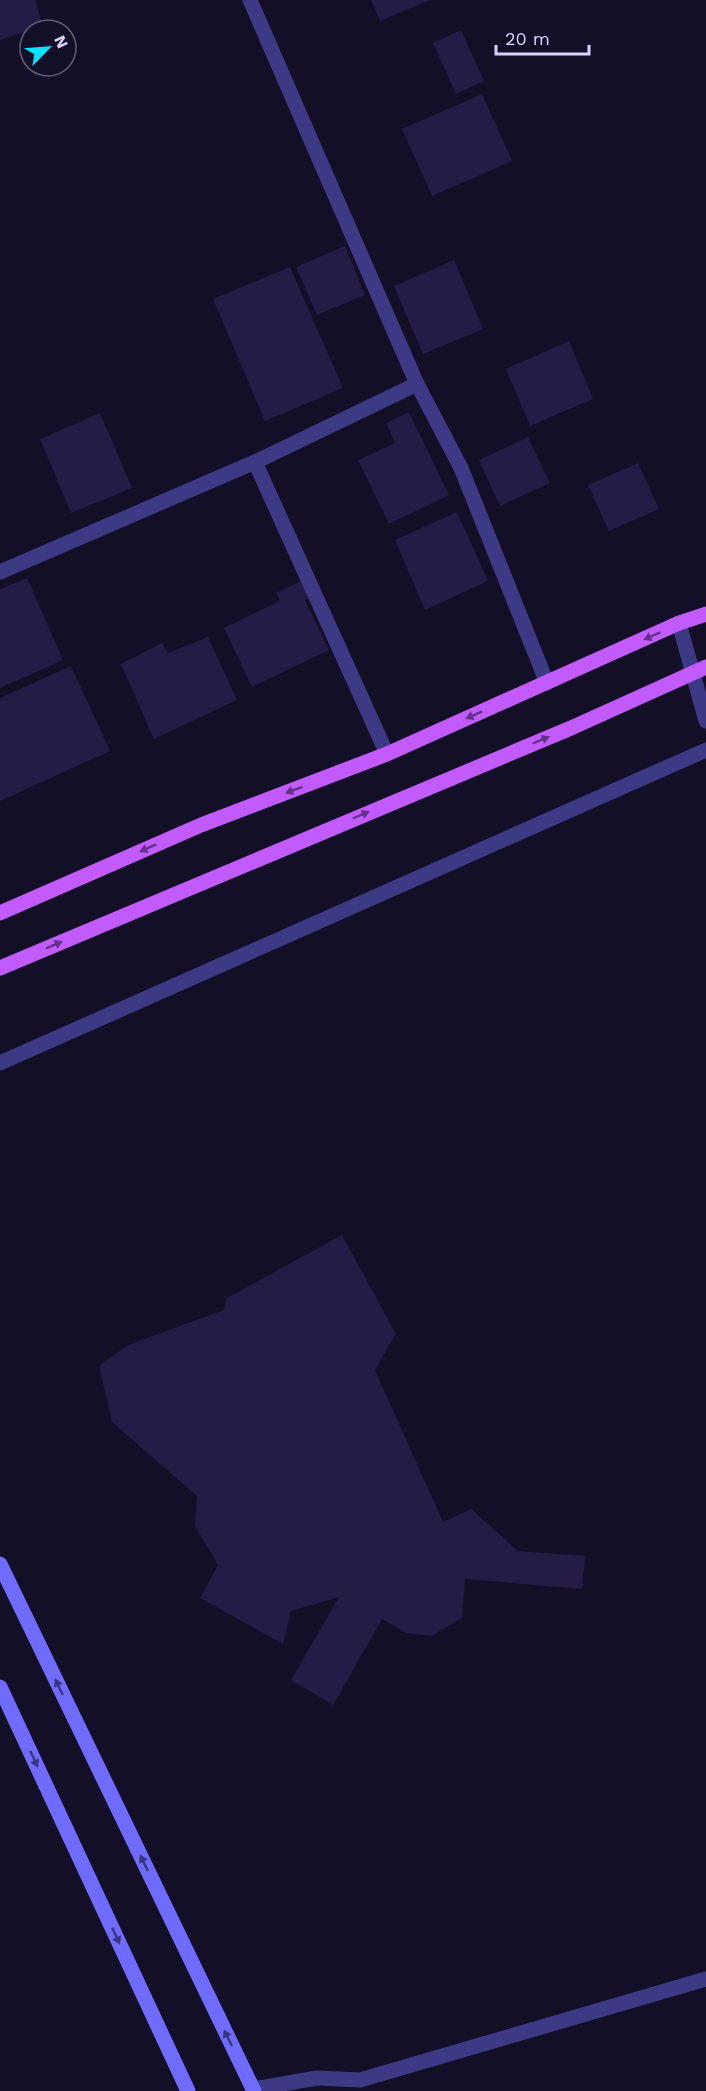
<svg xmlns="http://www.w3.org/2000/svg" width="706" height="2091" font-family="'Work Sans',sans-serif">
  <rect width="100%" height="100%" fill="#130f26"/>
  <g fill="#241b47">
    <path d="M0,0H35L43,26L0,40Z"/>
    <path d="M371,0H430L380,21Z"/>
    <path d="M461,30L484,81L456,94L433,43Z"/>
    <path d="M482,94L512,161L432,196L402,129Z"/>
    <path d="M345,246L365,295L317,315L296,267Z"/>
    <path d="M454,260L483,329L423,354L394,286Z"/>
    <path d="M290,267L343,388L265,421L213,299Z"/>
    <path d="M569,341L593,399L530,426L506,369Z"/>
    <path d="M409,412L449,495L389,524L358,460L395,443L386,423Z"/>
    <path d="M100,413L132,488L71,513L40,439Z"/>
    <path d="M528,437L550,483L500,506L479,460Z"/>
    <path d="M638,463L659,509L609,531L588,485Z"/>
    <path d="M457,512L488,581L425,610L395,540Z"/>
    <path d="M27,578L63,660L0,688V589Z"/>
    <path d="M307,578L316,595L305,600L329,650L252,687L224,628L280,601L276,593Z"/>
    <path d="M208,637L237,700L154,739L121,664L162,643L168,653Z"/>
    <path d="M71,666L110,751L0,801V698Z"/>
    <path d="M342,1235L396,1334L375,1370L443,1522L471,1509L518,1551L585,1556L582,1589L465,1579L462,1618L431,1636L406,1633L382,1619L333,1705L291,1680L339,1597L291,1611L283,1644L200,1598L218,1565L195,1526L197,1496L112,1422L99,1366L128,1345L224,1310L227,1298Z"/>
  </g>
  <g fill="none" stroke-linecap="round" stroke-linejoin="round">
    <g stroke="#3d3a85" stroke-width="15">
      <path d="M250,0L417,384L461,468L547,683"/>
      <path d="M255,462L387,754"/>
      <path d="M0,572L255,462L417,384"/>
      <path d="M679,623L706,721"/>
      <path d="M0,1063L706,750"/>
      <path d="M253,2089L317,2078L360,2080L706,1979"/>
    </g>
    <g stroke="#6f6bff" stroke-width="15">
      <path d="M0,1564L254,2091"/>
      <path d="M0,1687L188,2091"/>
    </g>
    <g stroke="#c25bff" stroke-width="15">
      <path d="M0,913L201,825L387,754L679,623L706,614"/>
      <path d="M0,968L571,728L706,667"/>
    </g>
  </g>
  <defs><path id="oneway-solid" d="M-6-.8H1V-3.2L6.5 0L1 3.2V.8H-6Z" transform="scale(1.5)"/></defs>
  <g fill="#623188">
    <use href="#oneway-solid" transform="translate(652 636) rotate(156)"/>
    <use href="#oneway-solid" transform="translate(474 715) rotate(156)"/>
    <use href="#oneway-solid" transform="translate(541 740) rotate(-23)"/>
    <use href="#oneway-solid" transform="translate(294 790) rotate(159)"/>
    <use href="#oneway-solid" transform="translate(361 815) rotate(-23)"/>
    <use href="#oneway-solid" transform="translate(148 848) rotate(156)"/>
    <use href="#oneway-solid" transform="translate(54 945) rotate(-23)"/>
  </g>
  <g fill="#38347d">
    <use href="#oneway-solid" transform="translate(59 1687) rotate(-116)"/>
    <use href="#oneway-solid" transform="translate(34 1759) rotate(65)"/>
    <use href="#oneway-solid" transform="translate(144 1863) rotate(-116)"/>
    <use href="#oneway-solid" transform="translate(116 1936) rotate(65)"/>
    <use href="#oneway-solid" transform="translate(228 2038) rotate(-116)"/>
  </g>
  <g transform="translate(48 48) rotate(65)"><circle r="28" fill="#130f26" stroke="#625e7d" stroke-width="1.5"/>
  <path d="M0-4.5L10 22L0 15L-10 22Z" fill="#00e5ff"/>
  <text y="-9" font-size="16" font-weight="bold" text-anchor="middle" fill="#d9d4ff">N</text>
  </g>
  <path d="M496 45v9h93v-9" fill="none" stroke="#d9d4ff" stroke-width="3"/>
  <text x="505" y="45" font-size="18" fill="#d9d4ff" stroke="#130f26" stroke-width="4.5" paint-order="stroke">20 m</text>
</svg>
